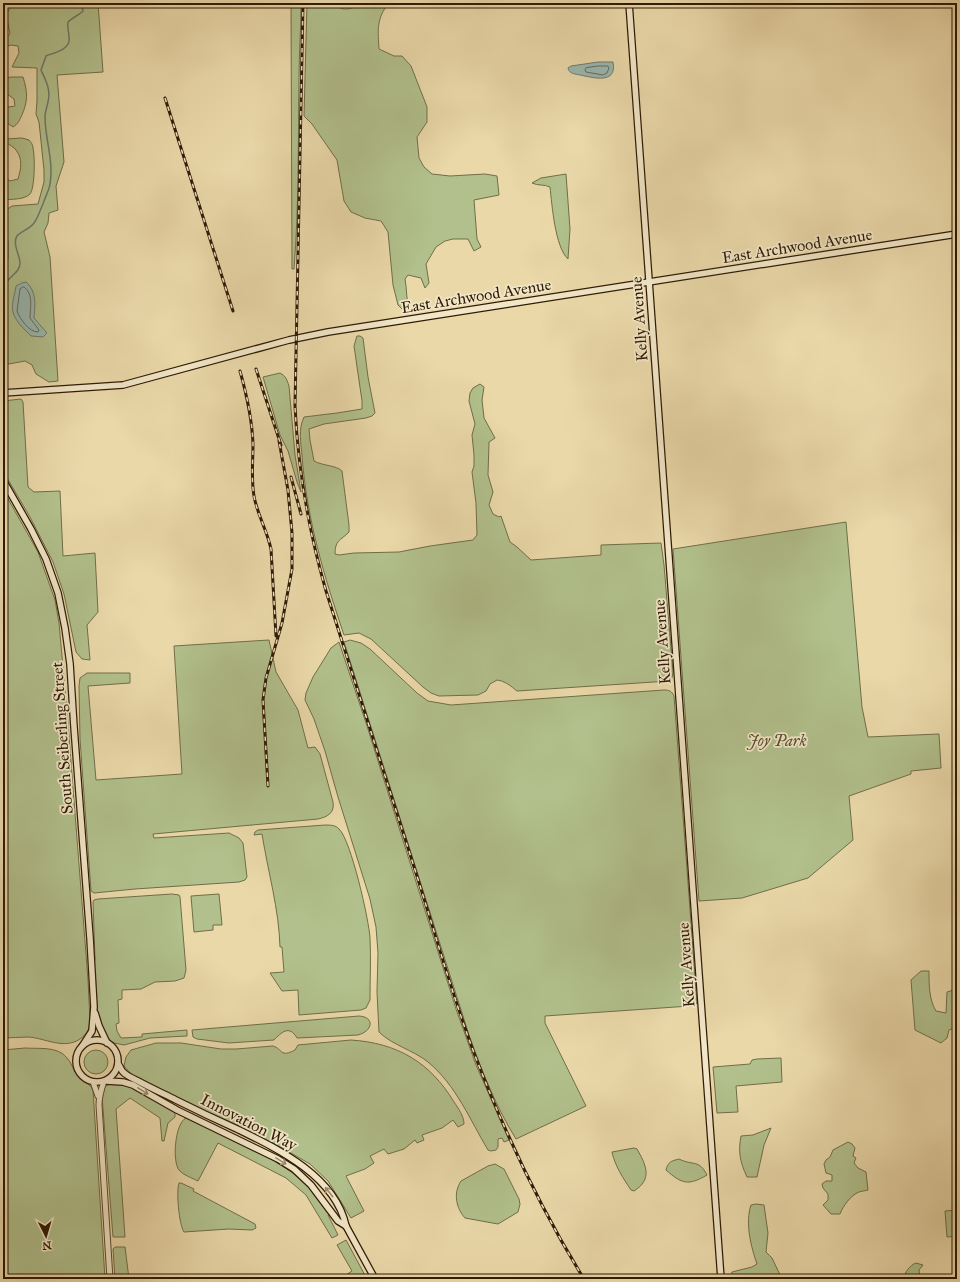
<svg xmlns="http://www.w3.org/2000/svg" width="960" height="1282" font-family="'IM FELL Great Primer',serif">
  <rect width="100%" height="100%" fill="#ead8a9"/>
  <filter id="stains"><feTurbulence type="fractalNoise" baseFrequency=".005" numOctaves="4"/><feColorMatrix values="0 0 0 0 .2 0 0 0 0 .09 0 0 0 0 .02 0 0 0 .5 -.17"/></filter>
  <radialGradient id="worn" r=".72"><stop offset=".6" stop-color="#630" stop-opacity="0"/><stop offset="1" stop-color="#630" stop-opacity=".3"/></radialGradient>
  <g fill="#b1c08c" stroke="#706e48">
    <path d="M14,3H98L103,72L57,75L64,162L56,186L58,210L49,213L48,223L44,232L50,257L58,381L49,382L36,374L32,365L25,361L3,365V265L8,259V242L7,235H3V221L5,218L6,210L12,206L38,204L44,182V170L39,122L36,114L37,101V68L12,67L19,53L18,46L11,45L5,47V38L10,34L6,14Z"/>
    <path d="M291,3H301C301,29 299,54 299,79C298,143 299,206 294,269H292Z"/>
    <path d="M307,3H333C346,15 353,6 366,3C373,2 382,3 389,3C376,18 378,31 379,49L394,56H402L411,66L427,107V122L417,137L419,158L424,167L432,174L450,176L485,174L497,176L499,195L474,200L477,239L481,247L474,251L468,239H453L445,241L436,247L426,264L429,283L425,288L421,278L408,275L405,279C407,289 406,299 409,309L405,312L398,305L393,285L388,232L381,221L365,218L351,212L344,201L337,160L312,124L304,116Z"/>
    <path d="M12,77H23C28,93 28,102 21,117C19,121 18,124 13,127L3,120V105L9,107L15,106L14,99L3,91V78Z"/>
    <path d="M22,138L29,140C31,142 33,145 33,148C35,156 35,188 30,194C24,200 11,199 3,200V175L10,181L18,179C21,169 23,159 16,150C14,147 9,145 6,142V139Z"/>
    <path d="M566,174L570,229L568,259C555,247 552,205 550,187C544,184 538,186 532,183L541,178Z"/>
    <path d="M357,336H360L363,338L368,377L375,413L372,416L366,418L324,424L309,429L310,440L314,461C323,466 336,465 342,471L349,525V532C340,541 335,540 335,554L339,555L354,553L399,552L430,546L473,540L477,535L476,503L472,472L474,466V455L472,435L475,424L469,401L470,393L473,388L480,384L484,387L482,400L484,418L495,438L489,442L488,475L493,492L489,505L493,514L499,517L501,516L510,542L517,547L531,560L601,555V545L661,543L664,565L673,672L672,678L669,681L517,691C511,686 505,681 497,680L490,684L486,691L478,695L439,696L431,693L423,687L371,639L359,633L344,635C324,576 307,520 302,456C301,443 298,430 304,417L337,413L362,409V401L354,346Z"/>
    <path d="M280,373C286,376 287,380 289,386L295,455L301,492L297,482L288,451L280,435L263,377Z"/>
    <path d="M21,399L23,402L28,487L34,492L60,491L63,556L95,553L98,612L87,625L90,660L82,659L76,652L64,594L53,562L30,517L3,471V401Z"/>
    <path d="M3,490L38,552L55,600L59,623L68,723L88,980L90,1021C89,1030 87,1034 80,1039C64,1050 45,1038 28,1037C20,1037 11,1038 3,1038Z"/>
    <path d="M846,522L862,707L868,737L939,734L941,768L911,771V774L849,796L853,840L808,878L742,898L699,901L673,549Z"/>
    <path d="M269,640L276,672L298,710L308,748L315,747L320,754L333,802C335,813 327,817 318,819L153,834L154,838L229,833L239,838L243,843L247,877L245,880L239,882L135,889L94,893L91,891L80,739L79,686L80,678L87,673H130V683L88,686L96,780L182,774L174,646Z"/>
    <path d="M350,640L361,643L370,649L417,693L428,701L451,705L664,690C669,690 672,691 674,696L697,1003L695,1005L690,1006L545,1016V1023L586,1106L516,1139C496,1107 482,1071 469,1035L344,642Z"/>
    <path d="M339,642L367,726L456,1009L476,1065L509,1140L504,1142L502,1138L498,1139V1147L496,1150L491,1151L488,1150C470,1120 456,1085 428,1062C413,1050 392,1045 379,1032L377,992L378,953L376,927L370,899L338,797L325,751L314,719L305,700L306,693L313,677L331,648Z"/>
    <path d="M325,825C330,825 336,825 339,829C351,840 369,920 370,938C371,959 370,979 370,1000L366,1008L361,1010L299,1015L298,990L282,991L270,973L284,972L282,947H280C279,909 268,872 262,834L254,835L255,832L258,830Z"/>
    <path d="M172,894L179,895L180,897L186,970L184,978L175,981L155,982L141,989L122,990V999L118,1000L119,1023L116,1024L117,1031L121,1038L142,1037V1034L187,1030V1036L150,1038L124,1045L114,1043L109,1040L103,1032L97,1018L93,968L95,959L93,902L94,900L98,899Z"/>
    <path d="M219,894L222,925H213V930L194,932L191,896Z"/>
    <path d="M921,971H929C929,984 929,1000 936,1011L946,1013L947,992L957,989V1027L949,1030L947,1038L941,1043L915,1030L911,980Z"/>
    <path d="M359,1016C375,1017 373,1031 358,1035L297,1038C289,1024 281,1033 274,1040L229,1043L197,1039L193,1037L192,1030Z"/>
    <path d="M351,1040C397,1043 430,1062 454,1102C458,1108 464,1116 464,1124L458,1127L453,1120L442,1128L422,1135L424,1140L417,1143L415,1140L404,1149L388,1154L384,1149L370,1156L374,1163L365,1169L346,1176L364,1211L351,1218L328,1181L310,1164L277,1145L142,1081L131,1074L124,1066L126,1057L131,1050L156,1043H181L221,1049H236L273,1046C283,1049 280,1058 295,1050L298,1045Z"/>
    <path d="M25,1048C39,1049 58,1046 67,1058C72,1063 73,1070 77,1075C81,1081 90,1083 93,1090L105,1279H3V1050Z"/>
    <circle cx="96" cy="1062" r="12"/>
    <path d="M781,1058L782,1082L736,1086L738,1112L717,1113L713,1067L750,1064L752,1060L757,1059Z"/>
    <path d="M112,1083L130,1085L175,1112V1117L168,1123L164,1141H162L160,1118L130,1098L116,1109L125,1237H113L102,1096L104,1087Z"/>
    <path d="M186,1118C221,1135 268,1153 298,1177C311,1188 321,1201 331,1214L328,1215L338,1235L332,1238L306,1195L286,1178L218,1143L198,1181C192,1178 183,1175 179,1170C172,1161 175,1123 186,1118Z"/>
    <path d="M771,1128L764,1145L757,1177H747C740,1162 738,1152 741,1136L753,1135Z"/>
    <path d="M848,1142L852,1144L855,1148L853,1156L856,1158L854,1163L858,1168L866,1172L868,1190C865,1191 861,1191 859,1192C851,1195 843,1206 840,1214H831L823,1205L828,1200V1194L823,1188L822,1184L826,1181H832V1175L826,1173L824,1164L826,1160L830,1157L833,1150Z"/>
    <path d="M634,1148L637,1149C646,1165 653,1179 634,1191L631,1190C623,1178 615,1166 612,1152Z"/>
    <path d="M679,1159C693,1166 699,1159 707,1175C688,1186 682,1184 666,1170C668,1162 671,1161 679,1159Z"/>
    <path d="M495,1164L504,1169L519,1199L520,1204L518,1212L498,1224L465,1218C456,1208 453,1193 461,1181L488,1166Z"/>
    <path d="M179,1183H181L194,1189L193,1191L255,1224L256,1228L252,1230L229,1229L184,1232C179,1225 176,1191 179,1183Z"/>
    <path d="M756,1204L764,1205L768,1233L766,1252L772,1258L781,1277L770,1279H734L731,1276L732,1272L752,1267L757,1264C751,1247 745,1223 751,1205Z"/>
    <path d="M957,1210V1236L947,1237L945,1211Z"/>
    <path d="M346,1240L367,1279H340L352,1271L337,1245Z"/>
    <path d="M115,1247H125L129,1279H115L113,1249Z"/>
    <path d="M916,1263L923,1265L919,1270L920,1279H904C904,1273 910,1265 916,1263Z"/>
  </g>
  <g fill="#9ab8b1" stroke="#6f796c">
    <path d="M598,62H613C618,87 588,76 575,74C571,73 569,72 568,68L571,66Z"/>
    <path d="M26,282C37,292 35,305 34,318L47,333L43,337L31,336C25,330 15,321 13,312C11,304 15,294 16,286L22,283Z"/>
  </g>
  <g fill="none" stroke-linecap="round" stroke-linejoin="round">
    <g stroke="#646a5a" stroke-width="1">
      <path d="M598,66H608L609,68L607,73L603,75L586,72L585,70L586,68Z"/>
      <path d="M24,287C34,294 30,308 30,318L39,330L38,332C29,332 20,319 17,311L20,289Z"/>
    </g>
    <path stroke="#6f796c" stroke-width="1.5" d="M3,309C6,300 2,290 7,282C11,275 20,272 20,263C20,255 12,244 17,236C20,232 30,229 34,223C38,218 40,210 43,204C45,197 49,191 50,184C54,161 45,139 45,117C45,112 47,107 48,102C51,90 46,81 41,70L46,56C53,53 68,50 69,41C70,35 67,30 68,22C73,17 78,16 83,11L81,3"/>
    <defs>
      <g id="tertiary">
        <path d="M104,1081C101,1090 99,1096 99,1105L110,1279"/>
        <path d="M93,1082L98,1096"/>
      </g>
      <g id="secondary">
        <path d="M629,3L721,1279"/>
        <path d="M3,393L123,385L289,340L328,332L957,234"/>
        <path d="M3,480L31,529L46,559L58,593L65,628L70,664L74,727L90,938L94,1007L92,1031L83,1045"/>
        <path d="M95,1013L99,1026L107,1043"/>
        <circle cx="97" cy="1061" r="21"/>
        <path d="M118,1064C120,1066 121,1070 123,1072C127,1076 134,1079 138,1081C151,1088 164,1094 176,1100C196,1110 217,1120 237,1129C278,1149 335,1176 346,1226L375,1279"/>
        <path d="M106,1081L123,1082L133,1085L177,1110L278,1159L294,1169L311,1185L338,1221L346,1226"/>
      </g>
    </defs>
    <use href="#tertiary" stroke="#5e4a2d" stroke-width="7"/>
    <use href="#secondary" stroke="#2f1b04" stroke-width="8"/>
    <use href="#tertiary" stroke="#f1e6c7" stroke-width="5"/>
    <use href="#secondary" stroke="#f1e6c7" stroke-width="5.5"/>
    <defs>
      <g id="rail">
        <path d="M303,3L295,406C298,471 308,528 326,591C356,685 386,779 416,873C435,933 452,994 474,1053C504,1131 540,1208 584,1279"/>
        <path d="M165,98L233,311"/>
        <path d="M256,369L281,445"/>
        <path d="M240,371C247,396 252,418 253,444C253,461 251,479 254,496C257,514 267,530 271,549L276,636"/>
        <path d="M291,477L301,514"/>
        <path d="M268,786L263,700L266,678L282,623L292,569V533L288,490L279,441"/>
      </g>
    </defs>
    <use href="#rail" stroke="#2f1b04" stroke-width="3"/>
    <use href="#rail" stroke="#f1e6c7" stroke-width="1.5" stroke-dasharray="4.5" stroke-linecap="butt"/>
  </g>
  <defs><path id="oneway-shaft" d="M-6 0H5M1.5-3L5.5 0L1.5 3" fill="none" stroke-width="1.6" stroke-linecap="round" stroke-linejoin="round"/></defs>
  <g stroke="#9a8b6f">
    <use href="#oneway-shaft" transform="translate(143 1091) rotate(31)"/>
    <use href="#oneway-shaft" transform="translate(281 1161) rotate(31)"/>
    <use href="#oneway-shaft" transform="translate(329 1192) rotate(-128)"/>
  </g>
  <g text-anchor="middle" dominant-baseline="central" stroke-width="3.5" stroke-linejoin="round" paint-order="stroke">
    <g font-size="16" fill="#2f1b04" stroke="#f1e6c7">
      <text transform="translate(797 246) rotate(-9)">East Archwood Avenue</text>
      <text transform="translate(476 296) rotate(-9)">East Archwood Avenue</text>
      <text transform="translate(639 319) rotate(-94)">Kelly Avenue</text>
      <text transform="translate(662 642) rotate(-94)">Kelly Avenue</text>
      <text transform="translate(62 738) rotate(-94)">South Seiberling Street</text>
      <text transform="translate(686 965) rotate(-94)">Kelly Avenue</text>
      <text transform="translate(249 1122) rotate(27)">Innovation Way</text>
    </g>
    <g font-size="16" font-style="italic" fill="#564d2d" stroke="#f1e6c7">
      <text x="777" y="740">Joy Park</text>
    </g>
  </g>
  <rect width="960" height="1282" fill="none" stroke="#ead8a9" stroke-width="16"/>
  <rect x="4" y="4" width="952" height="1274" fill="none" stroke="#2f1b04" stroke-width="2"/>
  <rect x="8" y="8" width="944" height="1266" fill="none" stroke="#2f1b04"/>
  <g transform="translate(46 1236) rotate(175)" stroke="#f1e6c7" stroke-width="3" paint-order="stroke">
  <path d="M0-3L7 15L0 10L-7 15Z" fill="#2f1b04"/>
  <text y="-6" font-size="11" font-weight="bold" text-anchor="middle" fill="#2f1b04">N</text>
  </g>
  <rect width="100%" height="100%" filter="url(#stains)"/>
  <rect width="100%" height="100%" fill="url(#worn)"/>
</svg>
